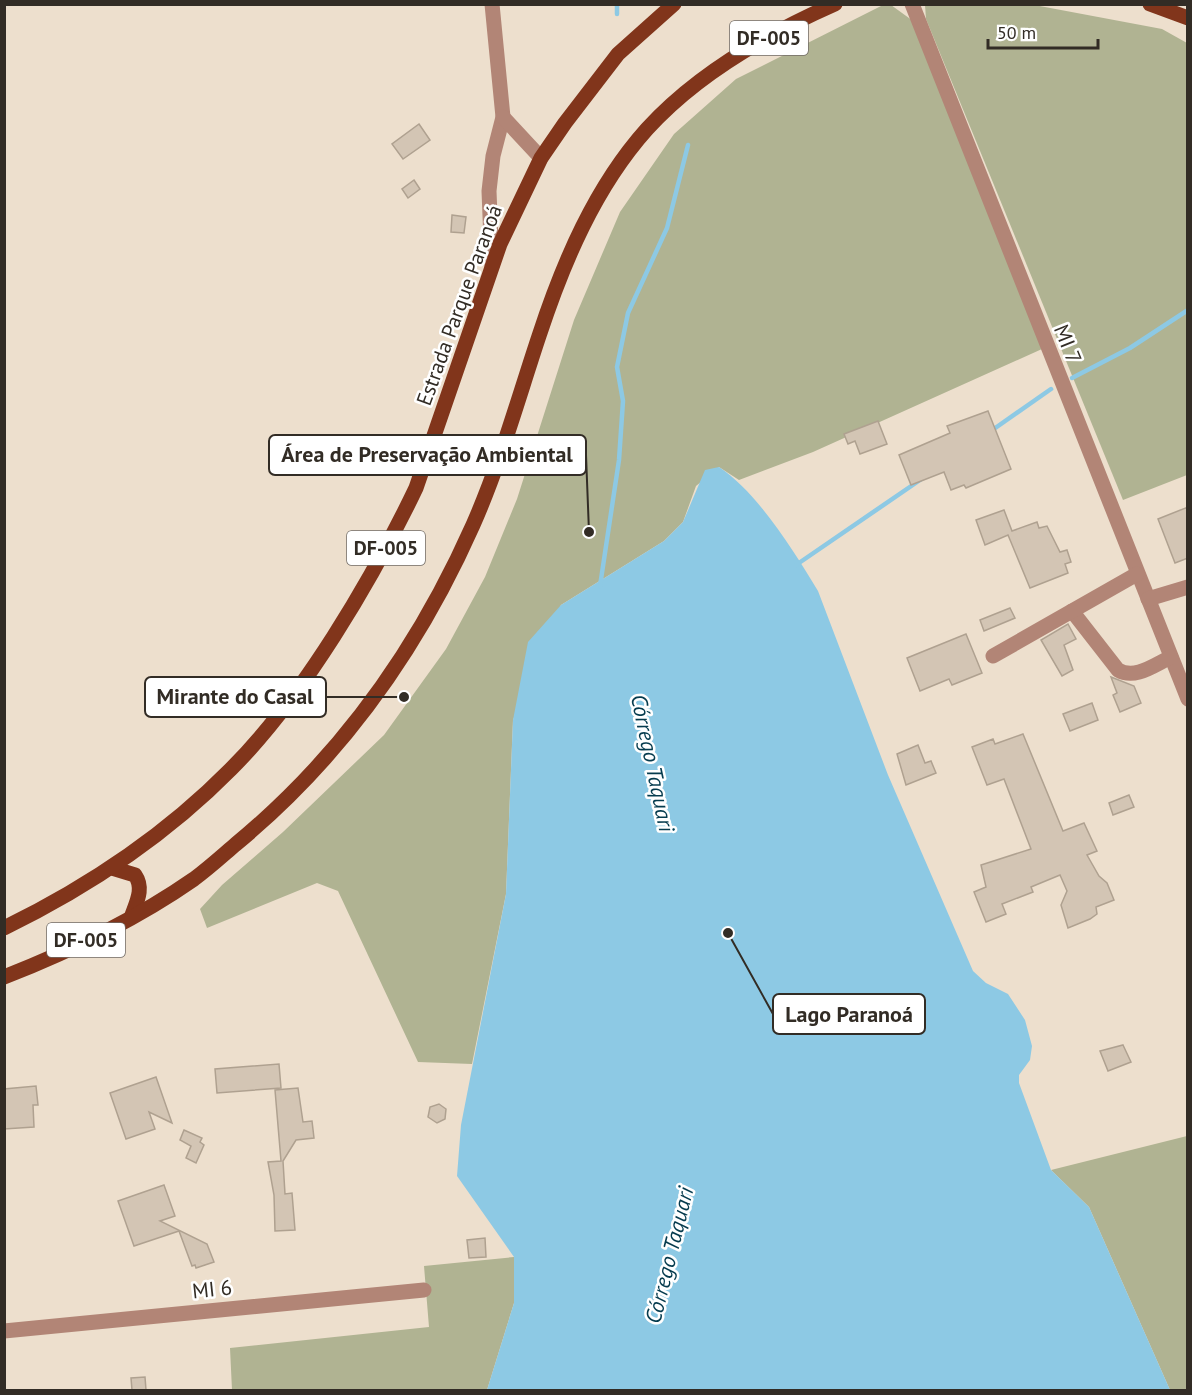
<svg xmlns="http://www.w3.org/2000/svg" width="1192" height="1395" font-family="'PT Sans',sans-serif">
  <rect width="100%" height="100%" fill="#eddfcd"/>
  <g fill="#b0b392">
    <path d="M1029,4L1162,29L1187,43V475L1123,500L926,19L925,5Z"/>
    <path d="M883,5H891L920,26L1042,349L813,452L739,480L719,467L696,486L683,522L664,541L561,605L513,720L506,894L472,1064L418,1062L338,891L317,883L207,928L200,909L222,885L283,832L384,735L446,649L485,577L517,499L574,320L620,212L674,134L736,79Z"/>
    <path d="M1187,1136V1390H1170L1089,1207L1051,1170Z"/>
    <path d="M514,1257V1303L487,1390H232L230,1348L429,1327L424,1266Z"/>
  </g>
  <path fill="#8dc9e4" d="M719,467C757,492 794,551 818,591L888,775L973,971L986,983L1008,994L1025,1020L1032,1046L1030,1060L1019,1075V1083L1051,1170L1089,1207L1170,1390H487L514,1303V1257L457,1176L461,1125L506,894L513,720L528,642L561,605L664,541L683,522L705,470Z"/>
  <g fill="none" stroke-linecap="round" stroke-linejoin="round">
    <g stroke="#8dc9e4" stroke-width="4.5">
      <path d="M617,4V14"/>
      <path d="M1072,378L1130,348L1188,310"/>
      <path d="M991,431L1051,389"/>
      <path d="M796,565L920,480"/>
      <path d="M600,586L619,460L623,401L617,367L628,313L667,228L688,145"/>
    </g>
  </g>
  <g fill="#d3c5b4" stroke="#afa190" stroke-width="1.5">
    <path d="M419,124L430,140L403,159L392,144Z"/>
    <path d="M414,180L420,189L408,198L402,189Z"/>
    <path d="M452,215L466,217L464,233L451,232Z"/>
    <path d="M988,411L1011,469L966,488L964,485L951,490L944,472L911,485L899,455L950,433L947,426Z"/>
    <path d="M878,421L887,444L860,454L855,441L848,444L844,434Z"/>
    <path d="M1188,507V558L1175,563L1158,519Z"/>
    <path d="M1004,510L1012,531L1037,522L1039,528L1047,526L1060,552L1067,550L1071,562L1065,564L1068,573L1030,588L1008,535L985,545L976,520Z"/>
    <path d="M1010,608L1015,618L984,631L980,620Z"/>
    <path d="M1068,624L1076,639L1064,645L1073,670L1062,676L1041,640Z"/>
    <path d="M966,634L982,673L952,685L949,679L920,691L907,658Z"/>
    <path d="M1111,677L1134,686L1141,703L1120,712L1113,695L1117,693Z"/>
    <path d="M1092,703L1098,720L1070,731L1063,714Z"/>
    <path d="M1023,734L1063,831L1084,823L1097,851L1087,855L1099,876L1107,883L1114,900L1096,907L1097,914L1090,919L1068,928L1061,905L1067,891L1060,875L1031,887L1033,892L1002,904L1006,914L986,922L974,892L986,887L981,865L1031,849L1004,779L987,785L972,747L993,739L995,744Z"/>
    <path d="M918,745L925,763L931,761L936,773L906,785L897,754Z"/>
    <path d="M1129,795L1134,807L1113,815L1109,803Z"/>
    <path d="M1123,1045L1131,1062L1108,1071L1100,1051Z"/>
    <path d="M279,1064L281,1088L217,1093L215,1069Z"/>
    <path d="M156,1077L172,1123L149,1112L155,1129L126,1139L110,1093Z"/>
    <path d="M36,1086L38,1105H33L34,1127L4,1129V1089Z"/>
    <path d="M298,1088L303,1122L312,1121L314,1138L296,1140L283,1161L285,1194L292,1193L295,1230L275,1231L274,1195L268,1162L281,1161L275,1090Z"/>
    <path d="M439,1104L446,1109L445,1119L437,1123L428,1117L430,1107Z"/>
    <path d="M184,1130L202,1138L200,1142L204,1145L196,1163L186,1158L191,1146L180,1140Z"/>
    <path d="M164,1185L175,1216L160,1221L207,1244L214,1262L196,1268L195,1265L192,1266L179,1231L134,1246L118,1201Z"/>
    <path d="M485,1238L486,1257L469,1258L467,1240Z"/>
    <path d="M145,1377L146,1390H132L131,1378Z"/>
  </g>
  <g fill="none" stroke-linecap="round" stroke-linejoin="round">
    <g stroke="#b28576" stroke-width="15">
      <path d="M492,4L503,117L493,156L489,191L492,266"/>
      <path d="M912,4L1188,699"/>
      <path d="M503,117L541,158"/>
      <path d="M1148,599L1188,587"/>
      <path d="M1072,611L1118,670C1135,680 1154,665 1171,657"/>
      <path d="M993,656L1137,574"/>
      <path d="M4,1331L424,1290"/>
    </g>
    <g stroke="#81351b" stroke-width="15">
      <path d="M1150,4L1188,18"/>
      <path d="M112,868L135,875C144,888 137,901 132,915"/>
      <path d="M4,928C88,887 165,836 231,769C303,697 372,580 416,488L500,244L541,158L565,123L618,54L674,4"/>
      <path d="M4,977C68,952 138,918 194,879C209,868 222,856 236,844C340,758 418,649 473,525C500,464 518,399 539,336C563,263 595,187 647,129C697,74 767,34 835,4"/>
    </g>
  </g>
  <g text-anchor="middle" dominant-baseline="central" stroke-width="5" stroke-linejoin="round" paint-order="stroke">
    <g fill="#fff" stroke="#706b66" stroke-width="1.5">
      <rect x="730" y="21" width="78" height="34" rx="4.5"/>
      <rect x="347" y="531" width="78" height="34" rx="4.5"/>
      <rect x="47" y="923" width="78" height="34" rx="4.5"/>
    </g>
    <g font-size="20" font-weight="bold" fill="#322c25">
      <text x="769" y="38">DF-005</text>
      <text x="386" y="548">DF-005</text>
      <text x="86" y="940">DF-005</text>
    </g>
    <g font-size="21" fill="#322c25" stroke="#fff">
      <text transform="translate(459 305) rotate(-70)">Estrada Parque Paranoá</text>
      <text transform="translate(1068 344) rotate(68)">MI 7</text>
      <text transform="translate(212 1289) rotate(-6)">MI 6</text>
    </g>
    <g font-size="22" font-style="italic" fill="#053b4e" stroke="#fff">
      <text transform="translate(653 763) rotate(78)">Córrego Taquari</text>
      <text transform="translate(669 1255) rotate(-76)">Córrego Taquari</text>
    </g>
  </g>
  <path fill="none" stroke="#322c25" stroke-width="2" d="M589 532L586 455M404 697L326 697M728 933L773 1014"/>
  <g fill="#322c25" stroke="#fff" stroke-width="2">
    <circle cx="589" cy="532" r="6"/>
    <circle cx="404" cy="697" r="6"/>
    <circle cx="728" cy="933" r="6"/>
  </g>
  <g fill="#fff" stroke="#322c25" stroke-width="2">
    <rect x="269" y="435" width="317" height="40" rx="6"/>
    <rect x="145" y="677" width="181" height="40" rx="6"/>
    <rect x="773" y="994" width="152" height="40" rx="6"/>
  </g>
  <g font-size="22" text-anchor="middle" font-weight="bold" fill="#322c25">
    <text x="427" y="462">Área de Preservação Ambiental</text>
    <text x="235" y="704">Mirante do Casal</text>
    <text x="849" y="1022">Lago Paranoá</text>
  </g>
  <rect width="1192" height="1395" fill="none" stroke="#322c25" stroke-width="12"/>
  <path d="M988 39v9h110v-9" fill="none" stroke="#322c25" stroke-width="3"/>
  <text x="997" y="39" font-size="18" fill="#322c25" stroke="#ffffff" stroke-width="4.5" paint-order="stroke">50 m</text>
</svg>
